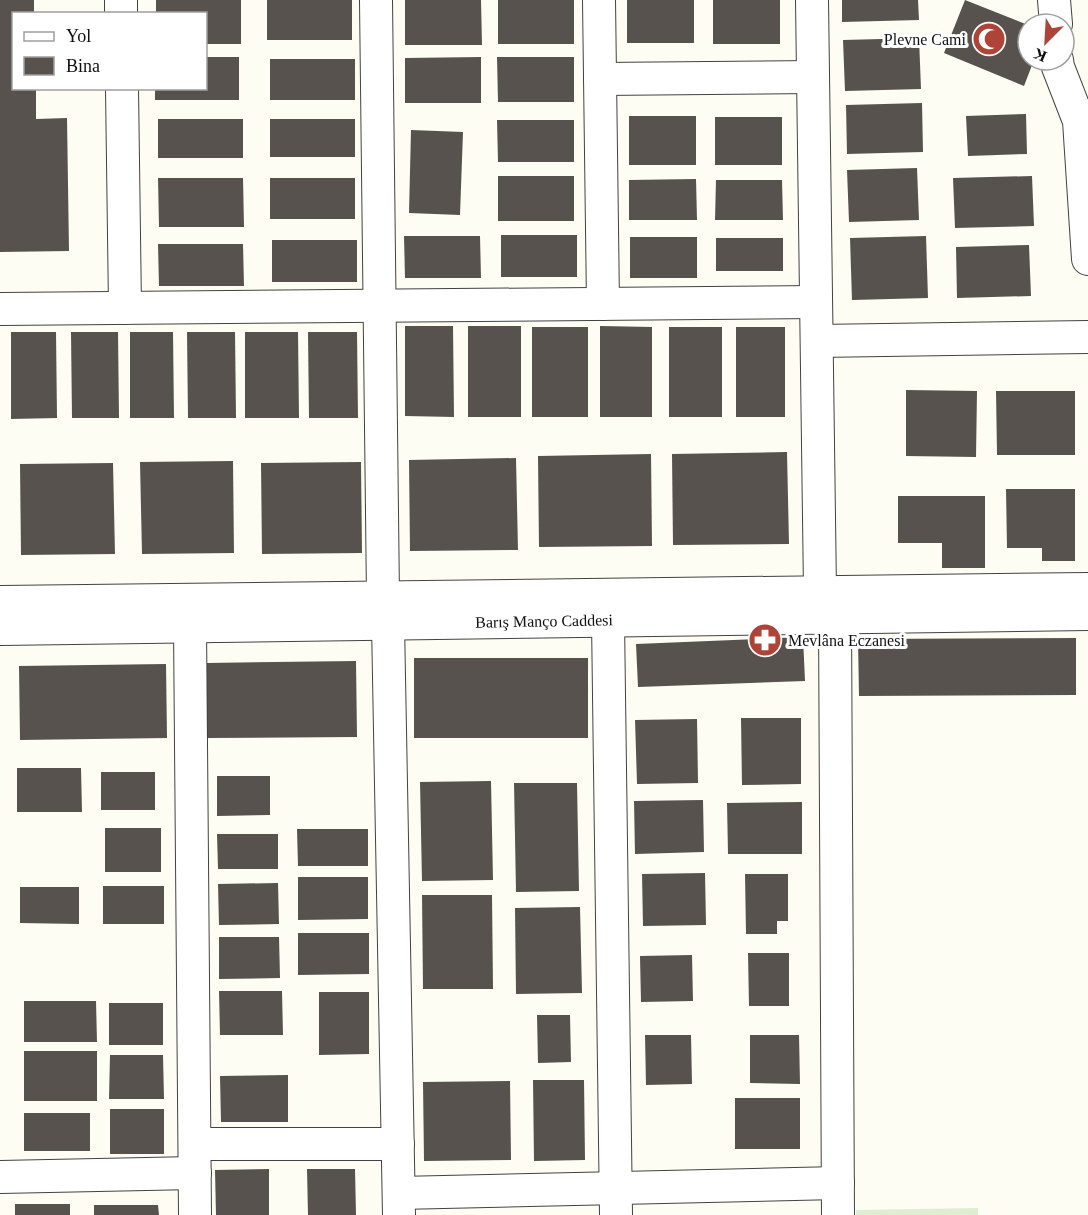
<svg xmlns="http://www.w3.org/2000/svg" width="1088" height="1215" font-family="Georgia,serif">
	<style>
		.pitch { fill: #dfedd1 }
		.building { fill: #57524d }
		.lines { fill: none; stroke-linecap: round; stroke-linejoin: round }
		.minor-casing { stroke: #424242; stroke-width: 34 }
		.minor { stroke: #fff; stroke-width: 32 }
		.labels { text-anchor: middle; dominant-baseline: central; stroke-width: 6; stroke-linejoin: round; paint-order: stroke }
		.poi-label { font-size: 16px; fill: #0f0f0f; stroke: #fff; text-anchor: end }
		.street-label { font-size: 16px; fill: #0f0f0f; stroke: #fff }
	</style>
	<rect width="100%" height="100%" fill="#fdfdf3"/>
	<path class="pitch" d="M978 1208V1215H856V1210Z"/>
	<g class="building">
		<path d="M0 0H34V14H14V88H36V119L67 118 69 251 0 252Z"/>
		<path d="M156 0H241V44H206V14H156Z"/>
		<rect x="267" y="0" width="85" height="40"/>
		<path d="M405 0H481L482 45H405Z"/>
		<rect x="498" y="0" width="76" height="44"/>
		<rect x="627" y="0" width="67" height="43"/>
		<rect x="713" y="0" width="67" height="44"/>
		<path d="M842 0H918L919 20 842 22Z"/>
		<path d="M965 0 1028 25V60H1034L1024 86 944 53Z"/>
		<path d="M919 38 921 89 845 91 843 40Z"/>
		<path d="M206 57H239V100H155V88H206Z"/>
		<path d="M481 57V103H405V58Z"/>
		<path d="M497 57H574V102H498Z"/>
		<rect x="270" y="59" width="85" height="41"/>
		<path d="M922 103 923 152 847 154 846 105Z"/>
		<path d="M1026 114 1027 154 968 156 966 116Z"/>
		<rect x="629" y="116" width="67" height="49"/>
		<rect x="715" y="117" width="67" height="48"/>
		<rect x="158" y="119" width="85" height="39"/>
		<rect x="270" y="119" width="85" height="38"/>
		<path d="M497 120H574V162H498Z"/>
		<path d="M411 130 463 132 460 215 409 213Z"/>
		<path d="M917 168 919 220 849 222 847 170Z"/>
		<rect x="498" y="176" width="76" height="45"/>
		<path d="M1032 176 1034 226 955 228 953 178Z"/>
		<path d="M158 178H243L244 227H159Z"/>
		<rect x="270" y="178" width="85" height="41"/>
		<path d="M696 179 697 220H629V180Z"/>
		<path d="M716 180H782L783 220H715Z"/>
		<rect x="501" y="235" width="76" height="42"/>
		<path d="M404 236H480L481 278H405Z"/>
		<path d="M926 236 928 298 852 300 850 238Z"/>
		<rect x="630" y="237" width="67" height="41"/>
		<rect x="716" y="238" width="67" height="33"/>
		<rect x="272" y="240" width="85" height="42"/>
		<path d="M158 244H243L244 286H159Z"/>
		<path d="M1029 245 1031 296 957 298 956 247Z"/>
		<path d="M405 326H453L454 417 405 416Z"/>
		<rect x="468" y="326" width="53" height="91"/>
		<path d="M600 326 652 327V417H600Z"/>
		<rect x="532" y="327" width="56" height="90"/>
		<rect x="669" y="327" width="53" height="90"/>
		<rect x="736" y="327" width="49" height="90"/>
		<path d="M11 332H56L57 418 11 419Z"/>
		<path d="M71 332H118L119 418H72Z"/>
		<path d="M130 332H173L174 418H130Z"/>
		<path d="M187 332H235L236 418H188Z"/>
		<path d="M245 332H298L299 418H245Z"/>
		<path d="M308 332H357L358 418H309Z"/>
		<path d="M906 390 977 391 976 457 906 456Z"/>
		<path d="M996 391H1075V455H997Z"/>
		<path d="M787 452 789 544 673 545 672 454Z"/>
		<path d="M651 454 652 546 539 547 538 456Z"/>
		<path d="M516 458 518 550 410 551 409 460Z"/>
		<path d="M233 461 234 553 142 554 140 462Z"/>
		<path d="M361 462 362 553 262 554 261 463Z"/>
		<path d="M113 463 115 554 21 555 20 464Z"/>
		<path d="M1006 489H1075V561H1042V548H1007Z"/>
		<path d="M898 496H985V568H942V543H898Z"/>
		<path d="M803 637 805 681 638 687 636 644Z"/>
		<path d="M1076 638V695L859 696 858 639Z"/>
		<rect x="414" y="658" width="174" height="80"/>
		<path d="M356 661 357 737 207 738 206 663Z"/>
		<path d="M166 664 167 738 20 740 19 666Z"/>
		<path d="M741 718H801V784L742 785Z"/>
		<path d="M697 719 698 783 637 784 635 720Z"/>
		<path d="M17 768H81L82 812H17Z"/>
		<rect x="101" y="772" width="54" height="38"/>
		<path d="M217 776H270V815L217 816Z"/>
		<path d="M491 781 493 880 422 881 420 782Z"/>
		<path d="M514 783H577L579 891 516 892Z"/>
		<path d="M703 800 704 852 635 854 634 801Z"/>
		<path d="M802 802V854H728L727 803Z"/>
		<rect x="105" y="828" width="56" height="44"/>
		<path d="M297 829H368V866H298Z"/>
		<path d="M217 834H278V869H218Z"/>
		<path d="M705 873 706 925 643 926 642 874Z"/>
		<path d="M745 874H788V921H777V934H746Z"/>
		<path d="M298 877H368V919L298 920Z"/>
		<path d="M278 883 279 924 219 925 218 884Z"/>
		<rect x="103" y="886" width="61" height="38"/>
		<path d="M20 887H79V924L20 923Z"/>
		<path d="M422 895H492L493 989H423Z"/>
		<path d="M580 907 582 993 516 994 515 908Z"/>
		<path d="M298 933H369V974L298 975Z"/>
		<path d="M219 937H279L280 978 219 979Z"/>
		<path d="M748 953H789V1006H749Z"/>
		<path d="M692 955 693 1001 641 1002 640 956Z"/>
		<path d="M219 991H282L283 1035H220Z"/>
		<path d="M319 992H369V1054L319 1055Z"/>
		<path d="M24 1001H96L97 1042H24Z"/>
		<rect x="109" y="1003" width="54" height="42"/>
		<path d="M537 1015H570L571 1062 538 1063Z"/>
		<path d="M645 1035H691L692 1084 646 1085Z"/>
		<path d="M750 1035H799L800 1084 750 1083Z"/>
		<rect x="24" y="1051" width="73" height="50"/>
		<path d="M110 1055H163L164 1099H109Z"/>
		<path d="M288 1075V1122H221L220 1076Z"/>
		<path d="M533 1080H584L585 1160 534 1161Z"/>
		<path d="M510 1081 511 1160 424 1161 423 1082Z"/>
		<rect x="735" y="1098" width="65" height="51"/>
		<rect x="110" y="1109" width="54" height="45"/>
		<rect x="24" y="1113" width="66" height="38"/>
		<path d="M269 1169V1215H216L215 1170Z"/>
		<path d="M307 1169H355L356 1215H308Z"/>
		<rect x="15" y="1204" width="55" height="11"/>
		<path d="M94 1205H158L159 1215H94Z"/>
	</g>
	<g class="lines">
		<g class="minor-casing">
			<g id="minor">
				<path d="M121 0V14"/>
				<path d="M376 0 383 598"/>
				<path d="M599 0 603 304"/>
				<path d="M812 0 820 591"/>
				<path d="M1054 0 1056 24"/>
				<path d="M1057 60 1058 67 1079 121 1088 259"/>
				<path d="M600 79 813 77"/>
				<path d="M122 88 125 308"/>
				<path d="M0 309 816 302"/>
				<path d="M817 341 1088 337"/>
				<path d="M0 602 1088 589"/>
				<path d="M835 617 838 1215"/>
				<path d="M608 620 616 1215"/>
				<path d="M388 623 399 1215"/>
				<path d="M190 626 195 1215"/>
				<path d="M0 629 1088 614"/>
				<path d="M195 1144H398"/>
				<path d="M0 1177 195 1173"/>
				<path d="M399 1193 838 1183"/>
			</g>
		</g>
		<use href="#minor" class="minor"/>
	</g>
	<defs>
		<g id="mosque-disc" transform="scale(1.725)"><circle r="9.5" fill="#ae4338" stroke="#fff"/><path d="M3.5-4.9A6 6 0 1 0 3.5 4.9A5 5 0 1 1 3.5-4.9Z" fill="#fff"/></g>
		<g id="pharmacy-disc" transform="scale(1.725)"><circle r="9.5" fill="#ae4338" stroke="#fff"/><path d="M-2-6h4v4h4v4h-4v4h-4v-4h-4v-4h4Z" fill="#fff"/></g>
	</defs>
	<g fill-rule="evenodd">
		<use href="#mosque-disc" x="989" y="39"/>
		<use href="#pharmacy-disc" x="765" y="640"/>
	</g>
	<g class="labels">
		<g class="poi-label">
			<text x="966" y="39">Plevne Cami</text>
			<text x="788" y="640" text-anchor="start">Mevlâna Eczanesi</text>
		</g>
		<g class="street-label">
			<text transform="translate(544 621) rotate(-1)">Barış Manço Caddesi</text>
		</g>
	</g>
	<rect x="12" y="12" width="195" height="78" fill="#ffffff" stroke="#9f9f9f" stroke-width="1.5"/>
	<rect x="24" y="32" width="30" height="9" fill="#ffffff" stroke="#9f9f9f" stroke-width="1.5"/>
	<text x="66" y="42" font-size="18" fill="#0f0f0f">Yol</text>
	<rect x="24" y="57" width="30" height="18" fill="#57524d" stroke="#9f9f9f" stroke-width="1.5"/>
	<text x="66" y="72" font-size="18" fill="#0f0f0f">Bina</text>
	<g transform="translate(1046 42) rotate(204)"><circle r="28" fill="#ffffff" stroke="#9f9f9f" stroke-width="1.5"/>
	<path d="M0-4.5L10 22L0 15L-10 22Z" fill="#ae4338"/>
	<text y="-9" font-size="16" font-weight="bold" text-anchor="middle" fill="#0f0f0f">K</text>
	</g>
</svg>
